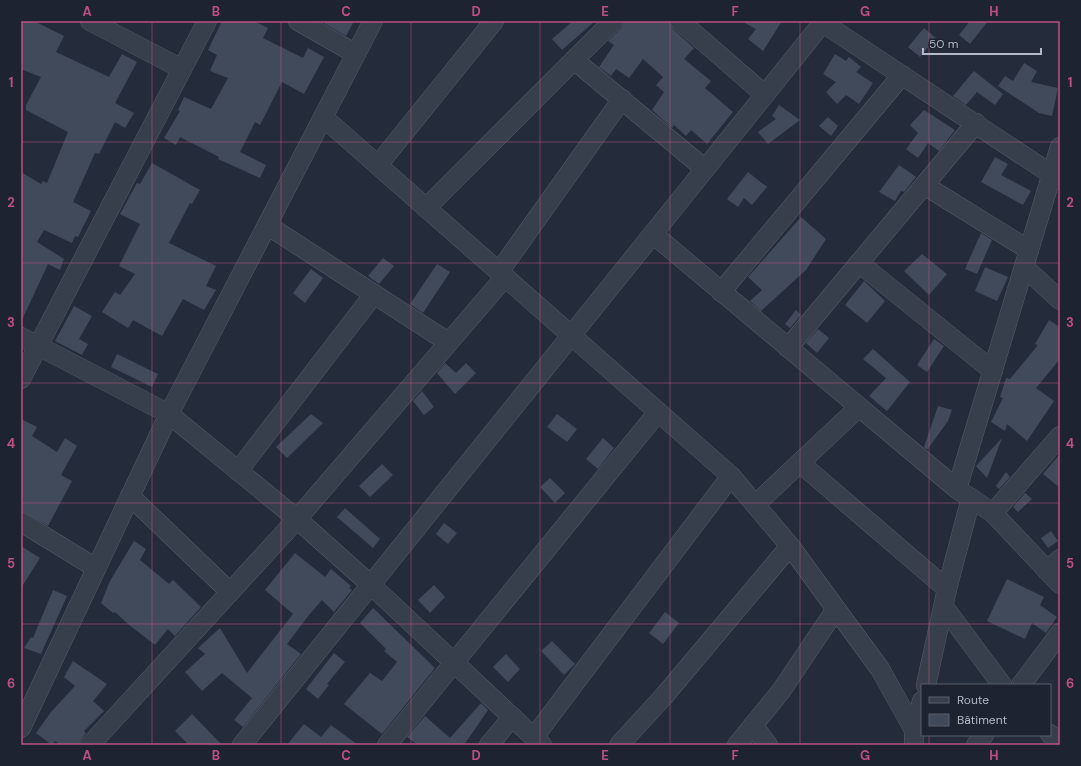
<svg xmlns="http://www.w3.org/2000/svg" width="1081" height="766" font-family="'DM Sans',sans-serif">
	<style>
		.building { fill: #404a5b }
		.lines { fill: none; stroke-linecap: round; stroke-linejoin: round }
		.minor-casing { stroke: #565c6a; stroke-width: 20 }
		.minor { stroke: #373e4c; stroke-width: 19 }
		.grid { fill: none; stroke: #bd5081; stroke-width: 1; stroke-opacity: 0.55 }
		.neatline { fill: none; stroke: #bd5081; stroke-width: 1.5 }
		.grid-label { font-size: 13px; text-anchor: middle; font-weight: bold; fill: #bd5081 }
	</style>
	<rect width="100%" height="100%" fill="#242c3c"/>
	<g class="building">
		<path d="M21 21H34L64 36 56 52 109 77 122 54 137 62 115 103 134 113 125 128 115 122 99 154 95 153 73 202 91 211 78 237 75 236 72 243 44 230 37 242 64 259 60 270 48 264 21 322V172L41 184 43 181 47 183 68 132 26 110V105L41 77 21 69Z"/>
		<path d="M222 21H254L268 28 263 38 303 58 308 48 324 57 304 94 282 82 260 125 255 122 240 152 266 165 260 178 218 159 219 157 180 137 176 145 164 138 180 111 178 110 184 97 211 109 228 78 210 71 217 55 208 50Z"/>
		<path d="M320 21H354L346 36Z"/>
		<path d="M573 21H595L562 50 552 39Z"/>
		<path d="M624 21H669L673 29 694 48 684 59 711 81 705 88 733 112 707 144 691 130 686 136 674 125 672 128 652 110 664 92 656 85 663 77 643 59 629 78 616 69 611 76 599 67 614 45 608 41 621 28Z"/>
		<path d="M741 21H782L763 51 748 39 756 29Z"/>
		<path d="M970 21H988L970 44 959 35Z"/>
		<path d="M924 28 936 38 920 57 908 47Z"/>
		<path d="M835 54 846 61 849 57 861 67 856 72 873 83 859 104 846 95 837 104 826 92 836 82 823 74Z"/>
		<path d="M1024 63 1037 71 1031 82 1058 88 1052 116 1039 113 998 86 1005 76 1013 81Z"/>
		<path d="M974 71 1003 94 995 105 977 92 966 105 953 96Z"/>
		<path d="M779 105 800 120 768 144 758 132 776 119 772 116Z"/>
		<path d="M924 110 955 130 939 151 928 143 918 158 906 149 918 133 910 125Z"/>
		<path d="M828 117 838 126 831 136 819 126Z"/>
		<path d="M995 157 1008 164 1001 175 1031 191 1023 205 981 182Z"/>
		<path d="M152 163 200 190 192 204 190 203 169 243 216 266 206 286 216 290 204 310 183 299 162 336 133 320 128 328 102 312 115 292 120 295 135 274 119 266 140 224 120 214 137 183 140 184Z"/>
		<path d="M899 165 916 177 904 192 901 191 895 201 879 192Z"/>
		<path d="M748 172 767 187 752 205 744 198 738 207 727 199Z"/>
		<path d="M801 217 826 239 806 270 761 311 750 301 762 290 748 277Z"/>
		<path d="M981 233 992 240 977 274 965 269Z"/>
		<path d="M922 254 947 274 929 295 904 271Z"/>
		<path d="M383 258 394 266 379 284 368 276Z"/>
		<path d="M437 264 450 272 423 313 410 304Z"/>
		<path d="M985 267 1008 277 997 301 975 291Z"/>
		<path d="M311 269 323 278 305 303 293 293Z"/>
		<path d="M864 281 885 301 867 323 845 305Z"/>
		<path d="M74 306 92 316 79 339 88 344 82 355 55 341Z"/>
		<path d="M796 310 801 315 790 328 785 324Z"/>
		<path d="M1049 320 1060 327V359L1036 388 1054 401 1027 441 1007 424 1005 431 991 422 1003 398 1000 397 1006 378 1010 379 1038 345 1035 344Z"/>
		<path d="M818 329 829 338 817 353 806 343Z"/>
		<path d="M934 339 944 346 927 372 917 365Z"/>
		<path d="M873 349 910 382 887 411 869 396 886 378 863 359Z"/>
		<path d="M117 354 158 374 152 387 111 367Z"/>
		<path d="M445 363 456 373 466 363 476 373 455 394 437 373Z"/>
		<path d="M422 391 434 407 424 415 413 401Z"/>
		<path d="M938 406 952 410 948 421 927 450 924 447Z"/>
		<path d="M311 414 323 423 287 458 276 447Z"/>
		<path d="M557 414 577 429 567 442 547 427Z"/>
		<path d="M21 419 37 427 32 436 57 452 65 438 77 446 61 475 72 481 48 526 21 511Z"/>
		<path d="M603 438 614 448 598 469 586 459Z"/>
		<path d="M1002 438 987 478 976 466Z"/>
		<path d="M1060 454V488L1043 474Z"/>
		<path d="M382 464 393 475 370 497 359 486Z"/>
		<path d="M1006 472 1010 477 999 489 996 486Z"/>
		<path d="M550 478 565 493 555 503 540 487Z"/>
		<path d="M1025 493 1032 499 1018 512 1013 507Z"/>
		<path d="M345 508 380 539 373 548 337 517Z"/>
		<path d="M444 523 457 533 448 544 436 534Z"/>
		<path d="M1051 531 1058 541 1048 548 1041 538Z"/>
		<path d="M134 541 146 549 140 560 169 584 173 580 201 607 175 636 168 629 155 645 128 624 115 612 113 613 101 603 110 581Z"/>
		<path d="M21 546 40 558 21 588Z"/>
		<path d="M295 553 325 577 331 569 351 586 349 588 352 590 334 612 322 600 309 615 287 644 301 654 243 727 234 720 252 698 222 673 202 691 185 672 205 654 198 648 220 628 247 673 293 614 265 590Z"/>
		<path d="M1007 579 1044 597 1040 605 1057 617 1046 633 1032 623 1025 639 987 621Z"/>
		<path d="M434 585 445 597 430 613 418 600Z"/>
		<path d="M53 590 67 596 41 654 24 648 31 637 33 638Z"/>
		<path d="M373 608 435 668 382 734 344 704 370 673 382 681 397 662 384 651 386 649 360 623Z"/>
		<path d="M665 612 679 623 663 644 649 633Z"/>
		<path d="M552 641 575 664 564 675 541 651Z"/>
		<path d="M334 653 345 662 327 684 329 685 318 699 306 689Z"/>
		<path d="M506 654 520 669 508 682 493 667Z"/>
		<path d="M73 661 107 684 93 701 104 711 84 731 86 733 82 738 79 745H61L55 741 52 745 36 733 51 712 75 686 64 677Z"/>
		<path d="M481 703 488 710 464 745H418L407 737 425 716 450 738Z"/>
		<path d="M192 714 222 745H189L175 731Z"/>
		<path d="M304 724 321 737 331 725 358 745H287Z"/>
	</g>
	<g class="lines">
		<g class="minor-casing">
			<g id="minor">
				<path d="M90 21 182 69"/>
				<path d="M298 21 356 54"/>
				<path d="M680 21 765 95"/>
				<path d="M820 21 1060 180"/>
				<path d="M574 60 705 169"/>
				<path d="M323 117 731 476 790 546 880 669 914 730"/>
				<path d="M378 165 494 21"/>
				<path d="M924 185 1029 250"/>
				<path d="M426 208 613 21"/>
				<path d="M267 225 448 342"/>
				<path d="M653 234 957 489 993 513 1060 584"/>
				<path d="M859 263 993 371"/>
				<path d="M1024 267 1060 300"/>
				<path d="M499 272 622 99"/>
				<path d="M721 292 902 75"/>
				<path d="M21 337 169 414 297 519 371 585 542 745"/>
				<path d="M788 348 976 123"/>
				<path d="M21 379 207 21"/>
				<path d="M800 463 947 589"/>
				<path d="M238 471 374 294"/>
				<path d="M957 489 1060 147"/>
				<path d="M130 496 230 592"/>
				<path d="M756 504 859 407"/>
				<path d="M993 513 1060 436"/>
				<path d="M21 522 96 568"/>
				<path d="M1047 571 1060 559"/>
				<path d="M944 607 1002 685"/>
				<path d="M926 685 947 589 971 498"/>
				<path d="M1021 685 1060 633"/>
				<path d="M753 725 768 745"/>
				<path d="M21 728 169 414 373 21"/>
				<path d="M1050 734 1060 744"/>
				<path d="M534 737 731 476"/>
				<path d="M90 745 297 519 505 277"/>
				<path d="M242 745 824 21"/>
				<path d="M387 745 658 412"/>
				<path d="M489 745 512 717"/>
				<path d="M619 745 664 696 790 546"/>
				<path d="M737 745 781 691 836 609"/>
				<path d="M914 745V730L922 701"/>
				<path d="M976 745 984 735"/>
			</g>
		</g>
		<use href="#minor" class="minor"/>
	</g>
	<path class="grid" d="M152 21V745M281 21V745M411 21V745M540 21V745M670 21V745M800 21V745M929 21V685M21 142H1060M21 263H1060M21 383H1060M21 503H1060M21 624H1060M929 735V745"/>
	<rect width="1081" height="766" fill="none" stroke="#1d2331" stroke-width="44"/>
	<rect x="921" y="684" width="130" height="52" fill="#1d2331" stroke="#595f6d"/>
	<rect x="929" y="697" width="20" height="6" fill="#373e4c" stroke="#595f6d"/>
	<text x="957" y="704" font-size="12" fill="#b3b9c7">Route</text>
	<rect x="929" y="714" width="20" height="12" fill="#404a5b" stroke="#595f6d"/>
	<text x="957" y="724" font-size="12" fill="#b3b9c7">Bâtiment</text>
	<path d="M923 48v6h118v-6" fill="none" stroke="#b3b9c7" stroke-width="2"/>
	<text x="929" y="48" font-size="12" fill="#b3b9c7" stroke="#1d2331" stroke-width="3" paint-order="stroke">50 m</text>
	<rect x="22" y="22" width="1037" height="722" class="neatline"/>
	<g class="grid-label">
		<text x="87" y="16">A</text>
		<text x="216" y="16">B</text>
		<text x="346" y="16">C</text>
		<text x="476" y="16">D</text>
		<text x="605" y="16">E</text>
		<text x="735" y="16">F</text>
		<text x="865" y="16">G</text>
		<text x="994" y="16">H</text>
		<text x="11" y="87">1</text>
		<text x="1070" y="87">1</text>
		<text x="11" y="207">2</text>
		<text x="1070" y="207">2</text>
		<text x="11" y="327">3</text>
		<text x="1070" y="327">3</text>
		<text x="11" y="448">4</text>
		<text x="1070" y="448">4</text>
		<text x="11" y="568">5</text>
		<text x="1070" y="568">5</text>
		<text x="11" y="688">6</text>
		<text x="1070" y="688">6</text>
		<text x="87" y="760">A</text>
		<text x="216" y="760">B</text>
		<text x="346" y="760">C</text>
		<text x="476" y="760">D</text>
		<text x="605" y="760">E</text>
		<text x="735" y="760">F</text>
		<text x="865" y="760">G</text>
		<text x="994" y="760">H</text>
	</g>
</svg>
